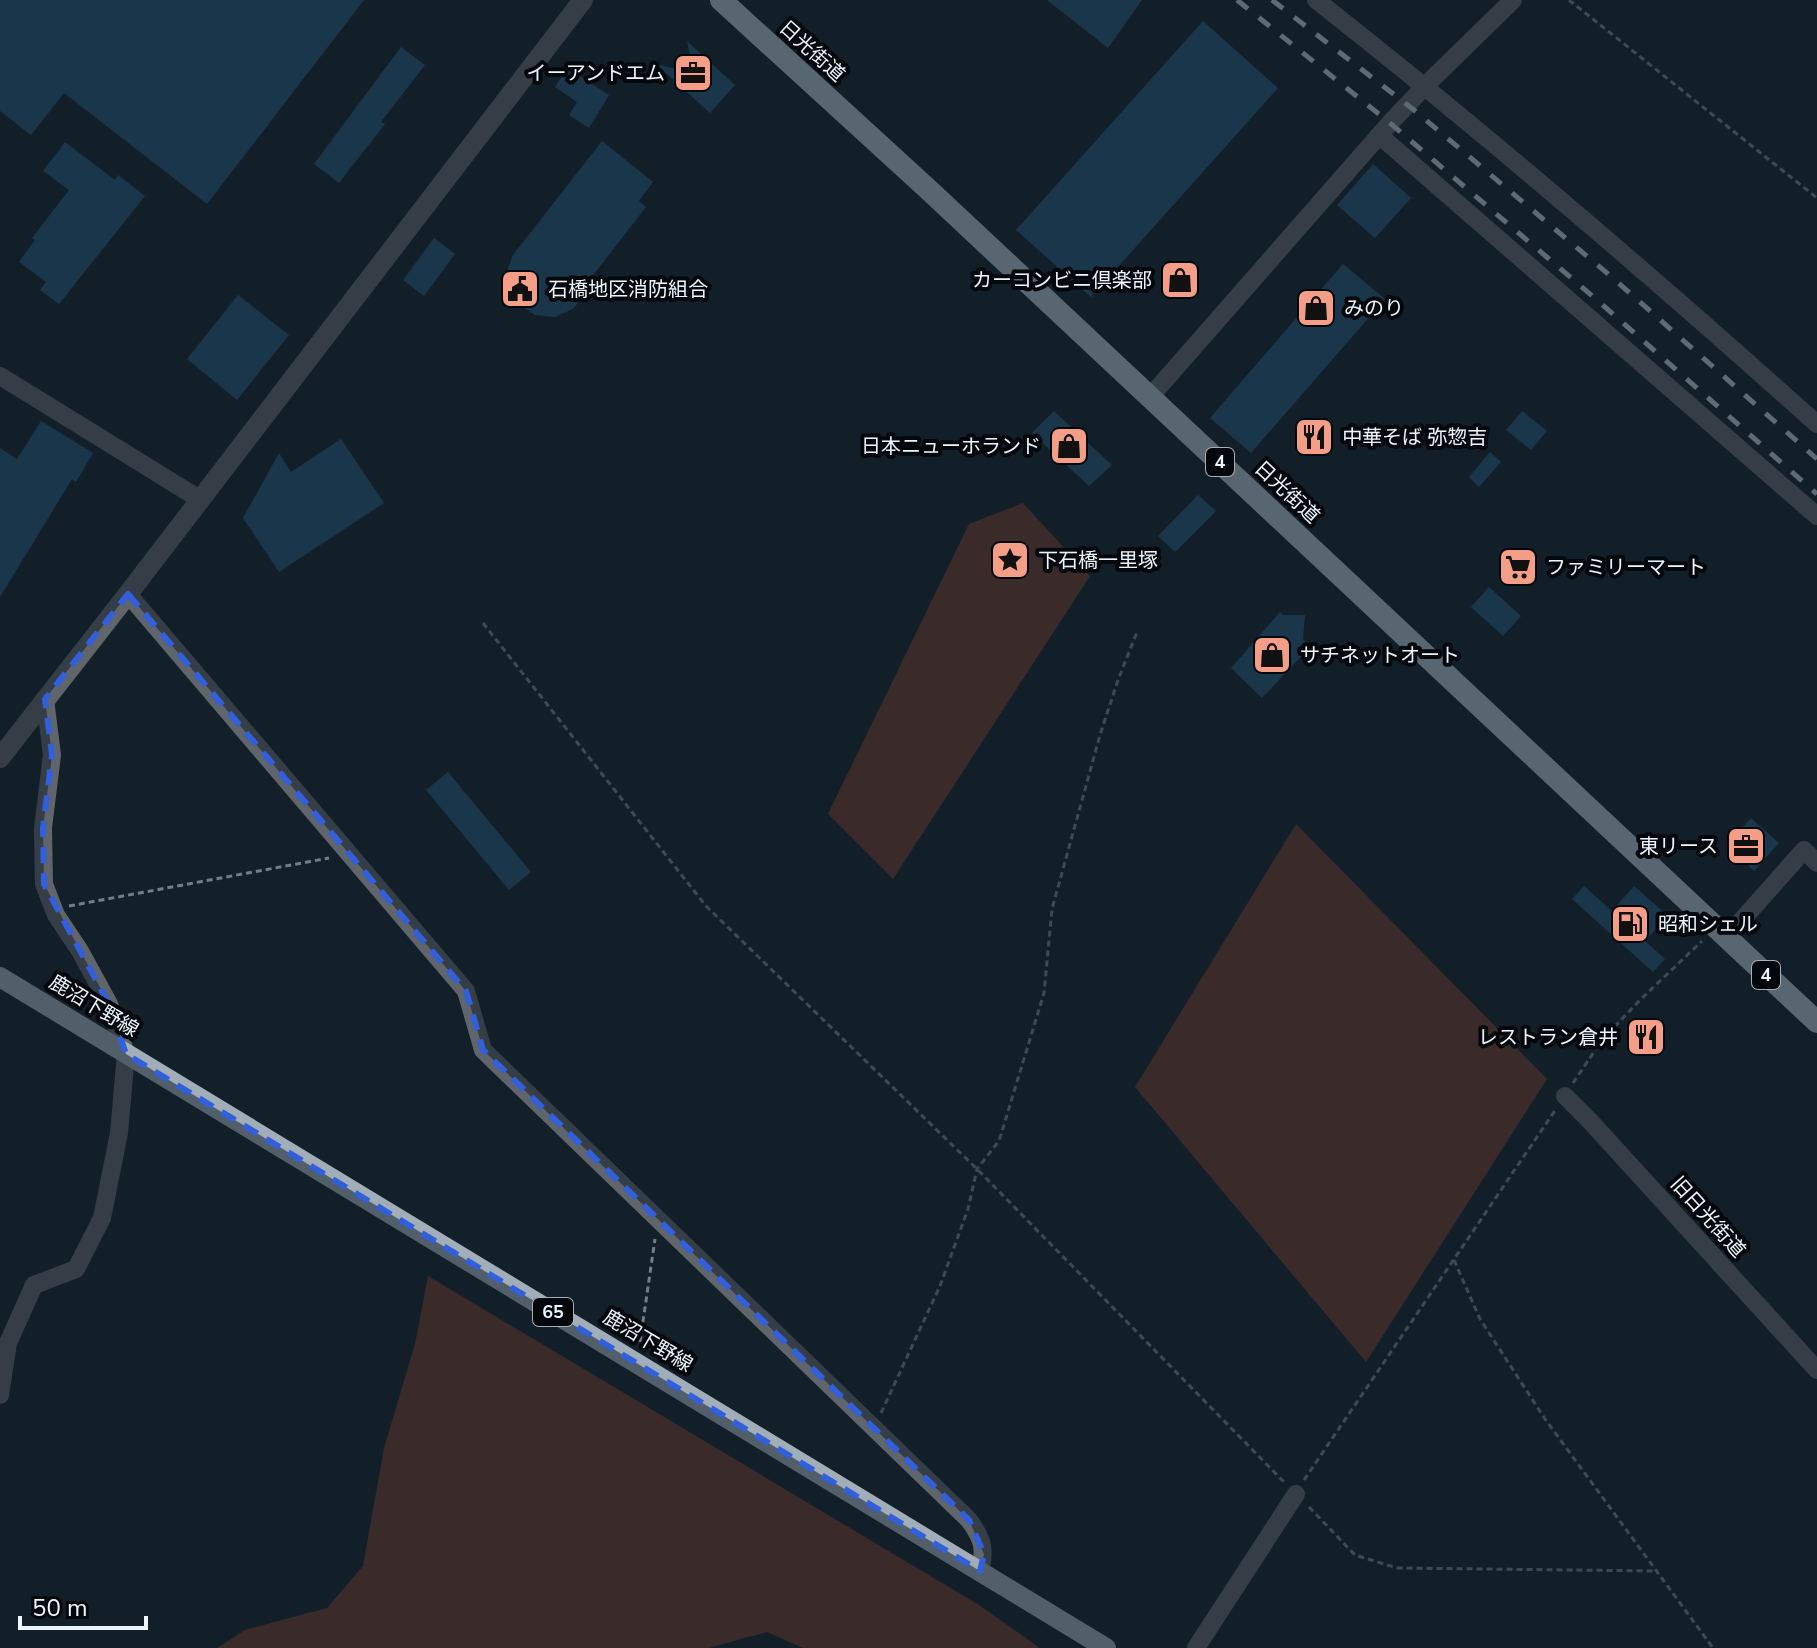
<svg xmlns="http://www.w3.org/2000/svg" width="1817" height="1648" font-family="'Nunito Sans','Noto Sans JP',sans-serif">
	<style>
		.forest { fill: #6a382a }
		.building { fill: #255274 }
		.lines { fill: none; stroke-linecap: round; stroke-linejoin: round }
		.path { stroke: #737e86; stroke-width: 3; stroke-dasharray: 6 4; stroke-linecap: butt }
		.minor { stroke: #5f656b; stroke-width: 18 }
		.tertiary { stroke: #5f656b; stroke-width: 20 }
		.primary { stroke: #a1aeb9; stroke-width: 20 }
		.trunk { stroke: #aebcc9; stroke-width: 22 }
		.rail { stroke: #bdc5cd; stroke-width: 5; stroke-dasharray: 14 14; stroke-linecap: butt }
		.marked { fill: none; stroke: #325fdc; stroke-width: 6; stroke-dasharray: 16 10; stroke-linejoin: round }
		.labels { text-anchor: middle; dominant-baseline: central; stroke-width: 8; stroke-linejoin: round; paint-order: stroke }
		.shield { fill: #04080c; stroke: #a7aeb4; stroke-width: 2 }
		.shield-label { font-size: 18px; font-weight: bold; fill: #edf5fc }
		.street-label { font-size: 20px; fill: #edf5fc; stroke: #04080c }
		.poi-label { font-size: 20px; fill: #edf5fc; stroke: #04080c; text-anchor: start }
	</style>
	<rect width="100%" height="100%" fill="#131f29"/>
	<g class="forest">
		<path d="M1023 503 1090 576 893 879 828 814 969 524Z"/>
		<path d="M1296 824 1547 1079 1366 1362 1135 1087Z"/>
		<path d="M428 1276 979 1605 1040 1648H803L767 1632 709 1648H217L245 1630 327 1608 363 1566 384 1448 415 1344Z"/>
	</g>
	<g class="building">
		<path d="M0 0H364L207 204 64 93 31 135 0 111Z"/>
		<path d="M1047 0H1142L1108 48Z"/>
		<path d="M1203 21 1278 88 1091 297 1016 230Z"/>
		<path d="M687 41 735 85 710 113 656 64 693 73Z"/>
		<path d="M401 47 425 65 381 122 385 124 339 183 314 164Z"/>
		<path d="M567 68 609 95 589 128 569 115 577 102 555 87Z"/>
		<path d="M602 141 653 182 639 201 646 207 583 288 585 294 573 309 555 317 535 315 519 304 509 288 508 268 513 255Z"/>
		<path d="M65 142 115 180 118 175 145 196 59 304 40 290 46 282 19 262 35 240 32 238 69 190 43 171Z"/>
		<path d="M1373 164 1411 198 1375 238 1337 205Z"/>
		<path d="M434 238 455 254 424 296 403 280Z"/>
		<path d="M1343 264 1385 299 1251 453 1210 418Z"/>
		<path d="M238 295 289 335 237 400 187 359Z"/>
		<path d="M1054 411 1112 465 1089 486 1032 433Z"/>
		<path d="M1522 411 1547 431 1531 450 1506 430Z"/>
		<path d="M41 421 93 453 76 482 72 479 0 597V448L17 459Z"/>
		<path d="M341 439 384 503 279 572 243 518 279 453 291 472Z"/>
		<path d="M1490 452 1501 462 1479 487 1469 477Z"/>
		<path d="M1198 495 1216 511 1175 552 1158 536Z"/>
		<path d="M1489 587 1521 616 1503 636 1471 607Z"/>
		<path d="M1280 612 1283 615H1305L1303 639 1311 646 1262 698 1231 668Z"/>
		<path d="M448 772 531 872 509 890 426 790Z"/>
		<path d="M1751 818 1779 843 1754 871 1726 845Z"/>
		<path d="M1584 886 1612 911 1634 886 1668 916 1645 941 1665 959 1653 972 1572 899Z"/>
	</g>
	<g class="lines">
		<g class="path">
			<path d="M1569 0 1817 198"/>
			<path d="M483 623 706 906 977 1169 1284 1482"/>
			<path d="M69 906 329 858"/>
			<path d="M1573 1083 1602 1040 1640 1000 1702 941"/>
			<path d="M1454 1260 1480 1319 1545 1419 1713 1648"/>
			<path d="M640 1342 655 1239"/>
			<path d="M881 1413 940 1286 968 1209 977 1169 999 1141 1044 993 1052 909 1100 735 1118 680 1137 632"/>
			<path d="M1304 1480 1556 1109"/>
			<path d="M1309 1507 1355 1555 1397 1568 1657 1571"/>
		</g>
		<g class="minor">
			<path d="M1316 0C1488 135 1654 278 1817 424"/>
			<path d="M1379 135 1817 516"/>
			<path d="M0 376 201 500"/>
			<path d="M1150 397 1390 123 1425 86 1513 0"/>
			<path d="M128 594 466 991 483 1050 969 1520C982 1538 986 1548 980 1571"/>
			<path d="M1726 938 1804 850 1817 863"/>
			<path d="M1565 1096 1590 1121 1817 1370"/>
			<path d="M0 1395 8 1343 34 1285 76 1269 102 1218 119 1133 126 1054 109 1004 80 951 56 915 44 884 43 828 52 755 45 699"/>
			<path d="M1196 1648 1296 1494"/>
		</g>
		<path class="tertiary" d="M0 758 128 594 583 0"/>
		<path class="primary" d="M0 977 1106 1648"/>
		<path class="trunk" d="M721 0 930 191 1817 1022"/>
		<g class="rail">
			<path d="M1237 0 1390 123 1597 300 1817 494"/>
			<path d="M1272 0 1414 110 1614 279 1817 459"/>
		</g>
	</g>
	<path d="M0 0H1817V1648H0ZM128 594 466 991 483 1050 969 1520 984 1554 980 1571 126 1054 109 1004 44 884 43 828 52 755 45 699Z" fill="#131f29" fill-opacity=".55" fill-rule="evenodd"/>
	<path class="marked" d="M128 594 466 991 483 1050 969 1520 984 1554 980 1571 126 1054 109 1004 44 884 43 828 52 755 45 699Z"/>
	<defs>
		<g id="office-square" transform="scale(2)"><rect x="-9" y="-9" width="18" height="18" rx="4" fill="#f49e87" stroke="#04080c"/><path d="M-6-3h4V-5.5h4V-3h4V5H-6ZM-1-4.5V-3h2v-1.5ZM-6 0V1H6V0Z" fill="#111"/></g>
		<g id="shop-square" transform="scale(2)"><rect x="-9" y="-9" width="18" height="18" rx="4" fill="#f49e87" stroke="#04080c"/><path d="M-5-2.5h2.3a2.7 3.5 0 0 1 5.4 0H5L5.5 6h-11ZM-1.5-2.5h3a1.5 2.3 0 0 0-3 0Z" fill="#111"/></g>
		<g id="civic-square" transform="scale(2)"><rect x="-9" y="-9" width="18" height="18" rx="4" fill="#f49e87" stroke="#04080c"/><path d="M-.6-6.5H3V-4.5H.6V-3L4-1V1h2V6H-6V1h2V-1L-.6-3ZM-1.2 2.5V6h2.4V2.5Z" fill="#111"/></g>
		<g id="restaurant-square" transform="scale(2)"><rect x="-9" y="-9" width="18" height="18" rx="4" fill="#f49e87" stroke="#04080c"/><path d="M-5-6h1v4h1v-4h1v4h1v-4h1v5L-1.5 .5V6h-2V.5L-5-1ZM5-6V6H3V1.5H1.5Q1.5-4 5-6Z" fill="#111"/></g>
		<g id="sight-square" transform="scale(2)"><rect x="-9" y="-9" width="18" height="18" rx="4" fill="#f49e87" stroke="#04080c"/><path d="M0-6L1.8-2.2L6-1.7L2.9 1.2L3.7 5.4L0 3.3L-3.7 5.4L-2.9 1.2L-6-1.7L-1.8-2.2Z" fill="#111"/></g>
		<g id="supermarket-square" transform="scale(2)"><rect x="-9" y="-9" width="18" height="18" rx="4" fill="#f49e87" stroke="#04080c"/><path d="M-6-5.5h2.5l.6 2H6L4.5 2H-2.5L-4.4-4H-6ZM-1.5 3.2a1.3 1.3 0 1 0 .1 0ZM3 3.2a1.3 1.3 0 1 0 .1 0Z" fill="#111"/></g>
		<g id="fuel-square" transform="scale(2)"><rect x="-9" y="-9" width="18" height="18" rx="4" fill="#f49e87" stroke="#04080c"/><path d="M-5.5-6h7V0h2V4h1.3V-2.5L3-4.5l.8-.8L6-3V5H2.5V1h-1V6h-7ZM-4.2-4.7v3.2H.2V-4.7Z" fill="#111"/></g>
	</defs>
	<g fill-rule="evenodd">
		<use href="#office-square" x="693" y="73"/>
		<use href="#shop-square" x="1180" y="280"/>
		<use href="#civic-square" x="520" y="289"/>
		<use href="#shop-square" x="1316" y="308"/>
		<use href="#restaurant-square" x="1314" y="437"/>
		<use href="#shop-square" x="1069" y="446"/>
		<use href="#sight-square" x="1010" y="560"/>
		<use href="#supermarket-square" x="1518" y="567"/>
		<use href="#shop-square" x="1272" y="655"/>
		<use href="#office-square" x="1746" y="846"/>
		<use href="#fuel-square" x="1630" y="924"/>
		<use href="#restaurant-square" x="1646" y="1037"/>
	</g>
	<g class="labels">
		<g class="shield">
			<rect x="1206" y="448" width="28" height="28" rx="6"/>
			<rect x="1752" y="961" width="28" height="28" rx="6"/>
			<rect x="533" y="1298" width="40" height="28" rx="6"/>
		</g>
		<g class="shield-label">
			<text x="1220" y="462">4</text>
			<text x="1766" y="975">4</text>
			<text x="553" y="1312">65</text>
		</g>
		<g class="street-label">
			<text transform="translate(812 51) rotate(42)">日光街道</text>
			<text transform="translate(1287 492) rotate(43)">日光街道</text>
			<text transform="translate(94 1006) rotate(31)">鹿沼下野線</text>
			<text transform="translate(1708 1217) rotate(48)">旧日光街道</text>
			<text transform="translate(648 1341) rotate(31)">鹿沼下野線</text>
		</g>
		<g class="poi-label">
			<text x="665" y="73" text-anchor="end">イーアンドエム</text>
			<text x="1152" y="280" text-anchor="end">カーコンビニ倶楽部</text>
			<text x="548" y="289">石橋地区消防組合</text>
			<text x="1344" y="308">みのり</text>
			<text x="1342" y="437">中華そば 弥惣吉</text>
			<text x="1041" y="446" text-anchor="end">日本ニューホランド</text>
			<text x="1038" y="560">下石橋一里塚</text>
			<text x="1546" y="567">ファミリーマート</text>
			<text x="1300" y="655">サチネットオート</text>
			<text x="1718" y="846" text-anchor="end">東リース</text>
			<text x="1658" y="924">昭和シェル</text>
			<text x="1618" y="1037" text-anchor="end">レストラン倉井</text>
		</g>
	</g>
	<path d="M20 1616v12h126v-12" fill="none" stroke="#edf5fc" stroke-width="4"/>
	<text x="32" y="1616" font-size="24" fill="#edf5fc" stroke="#04080c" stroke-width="6" paint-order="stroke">50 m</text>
</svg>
